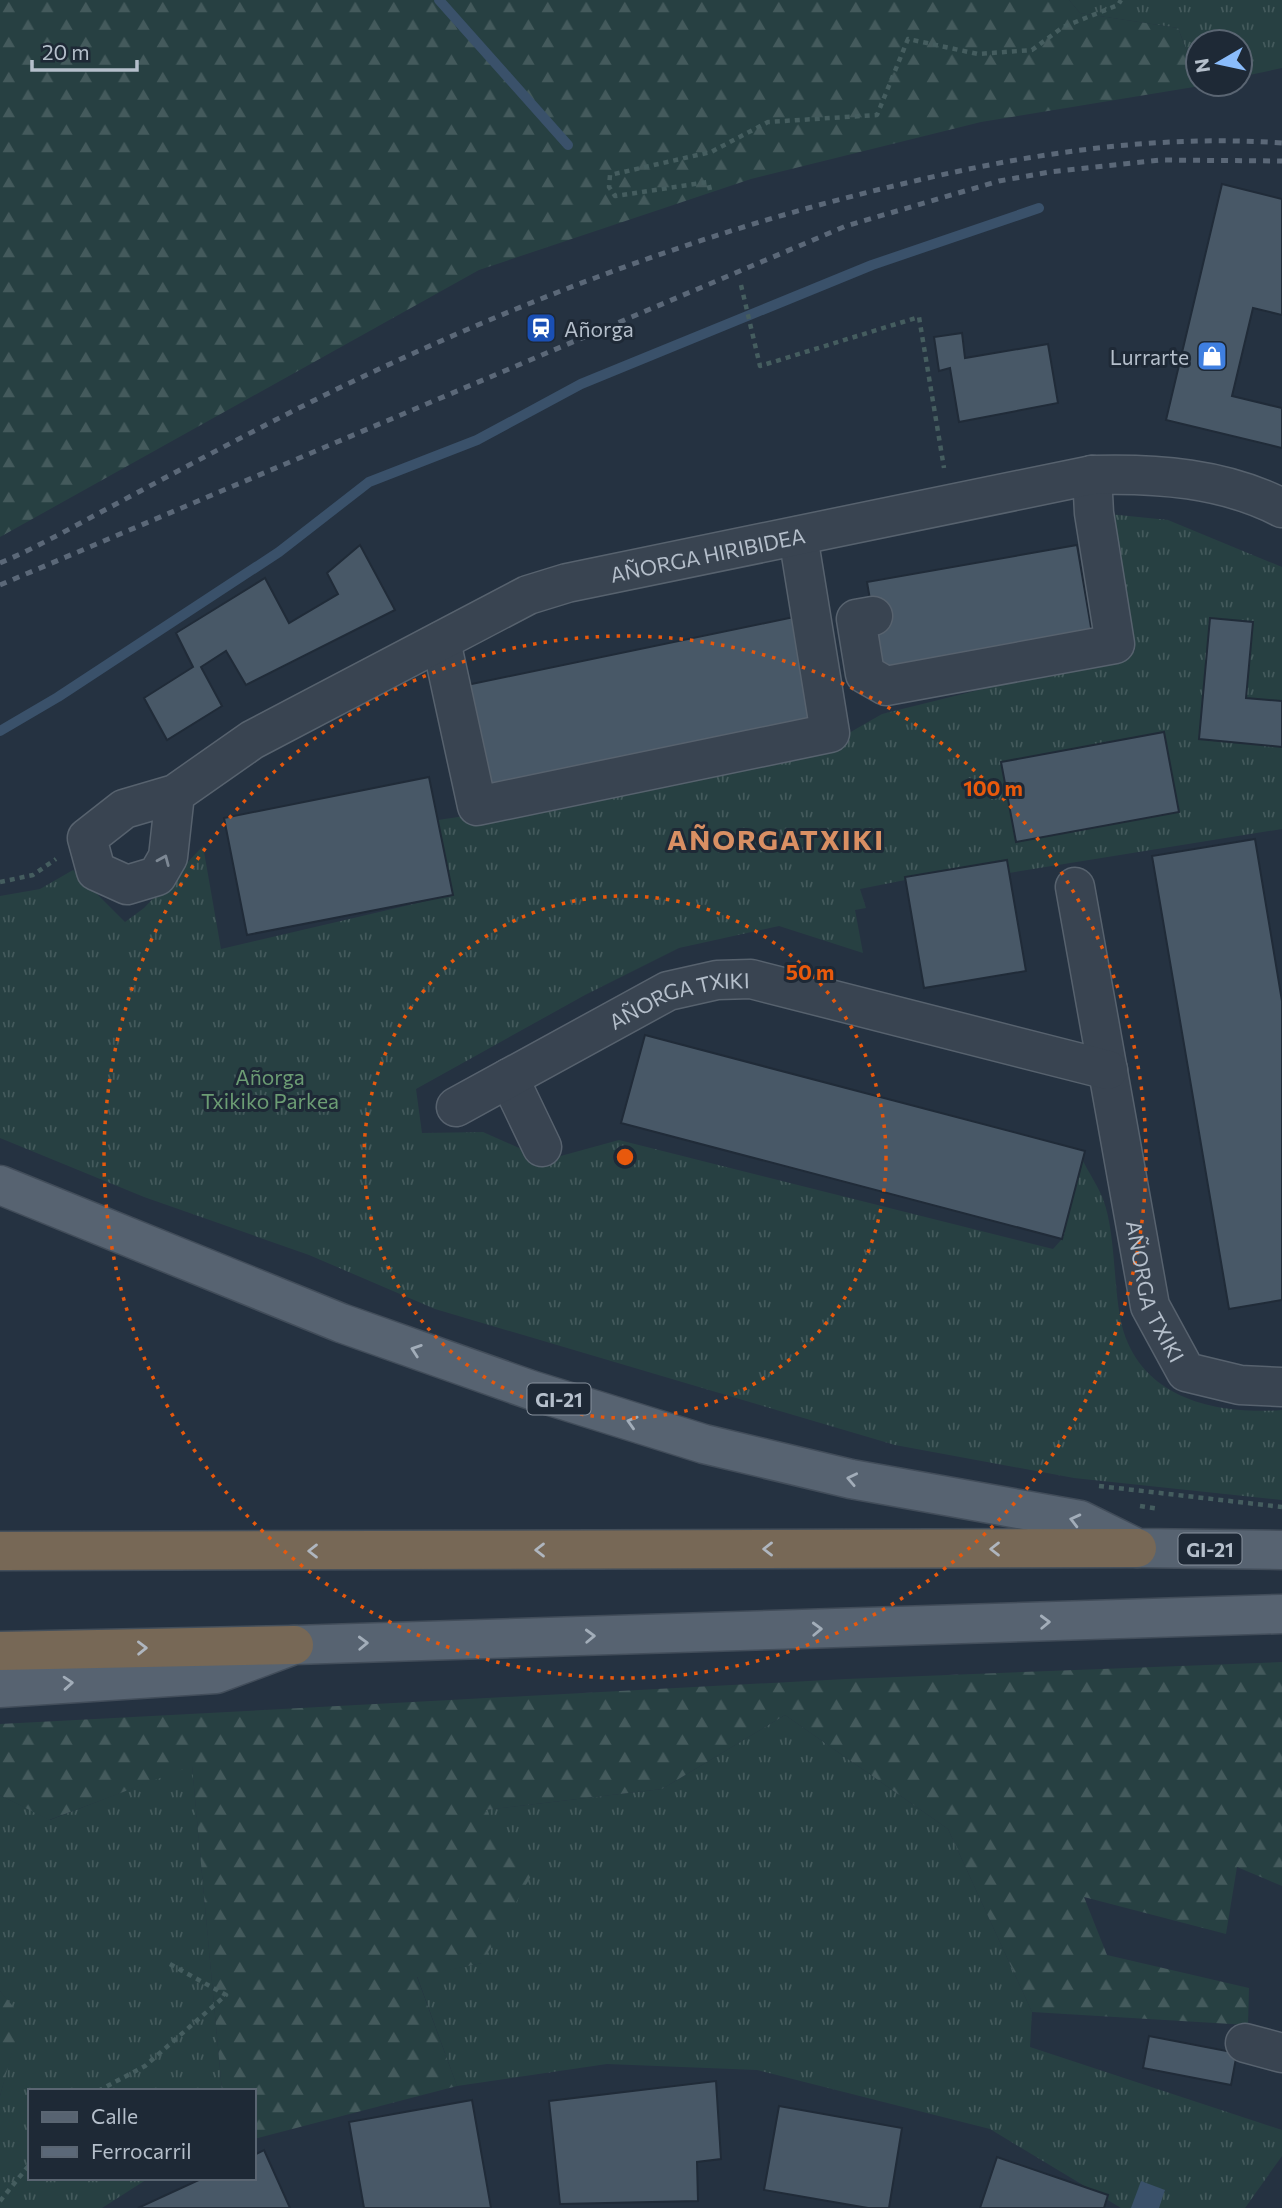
<svg xmlns="http://www.w3.org/2000/svg" width="1282" height="2208" font-family="Commissioner,sans-serif">
	<style>
		.grass { fill: url(#grass-tufts) }
		.forest { fill: url(#forest-firs) }
		.water { fill: #3a516a }
		.lines { fill: none; stroke-linecap: round; stroke-linejoin: round }
		.stream { stroke: #3a516a; stroke-width: 10 }
		.building { fill: #485867; stroke: #202b38; stroke-width: 2 }
		.minor-casing { stroke: #57626e; stroke-width: 41 }
		.major-casing { stroke: #424d5a; stroke-width: 41 }
		.highway-casing { stroke: #444f5b; stroke-width: 41 }
		.path { stroke: #455d5f; stroke-width: 4.5; stroke-dasharray: 5 5; stroke-linecap: butt }
		.minor { stroke: #394451; stroke-width: 38 }
		.major { stroke: #576371; stroke-width: 38 }
		.highway { stroke: #776856; stroke-width: 38 }
		.rail { stroke: #5b6878; stroke-width: 5; stroke-dasharray: 7 7; stroke-linecap: butt }
		.oneway { stroke: #7d8894 }
		.oneway2 { stroke: #a2adb9 }
		.oneway3 { stroke: #afb6bf }
		.ring { fill: none; stroke: #e8590c; stroke-width: 3.5; stroke-dasharray: 3.5 7 }
		.labels { text-anchor: middle; dominant-baseline: central; stroke-width: 6; stroke-linejoin: round; paint-order: stroke }
		.shield { fill: #1e2936; stroke: #88929e; stroke-width: 2 }
		.shield-label { font-size: 19px; font-weight: bold; fill: #b5bfcb }
		.poi-label { font-size: 21px; fill: #b5bfcb; stroke: #1e2936; text-anchor: start }
		.street-label { font-size: 21px; fill: #b5bfcb; stroke: #1e2936 }
		.park-label { font-size: 21px; fill: #6c9d74; stroke: #1e2936 }
		.district-label { font-size: 28px; font-weight: bold; letter-spacing: 2px; fill: #d98f63; stroke: #1e2936 }
		.centre { fill: #e8590c; stroke: #1e2936; stroke-width: 3.5 }
		.ring-label { font-size: 21px; text-anchor: middle; font-weight: bold; fill: #e8590c; stroke: #1e2936; stroke-width: 6; stroke-linejoin: round; paint-order: stroke }
	</style>
	<defs>
		<pattern id="grass-tufts" width="24" height="20" patternUnits="userSpaceOnUse" patternTransform="scale(1.75)"><rect width="24" height="20" fill="#274042"/><path d="M3 7l-1-3M5 7V3M7 7l1-3M15 17l-1-3M17 17v-4M19 17l1-3" fill="none" stroke="#445a5c"/></pattern>
		<pattern id="forest-firs" width="22" height="20" patternUnits="userSpaceOnUse" patternTransform="scale(1.75)"><rect width="22" height="20" fill="#274042"/><path d="M5 1l3.5 6h-7zM16 11l3.5 6h-7z" fill="#445a5c"/></pattern>
	</defs>
	<rect width="100%" height="100%" fill="#253241"/>
	<g class="grass">
		<path d="M1069 0H1282V68L1240 77V42H1198V80L1178 28 1080 13Z"/>
		<path d="M1109 514 1168 520 1282 567V829L1009 873 1006 860 860 889 866 908 855 910 863 953 779 926 679 948 585 995 416 1089 422 1133 483 1132 546 1160 619 1140 1053 1249 1062 1239 1083 1161C1089 1173 1098 1186 1103 1199 1116 1233 1113 1289 1122 1326 1141 1399 1217 1415 1282 1410V1500L1074 1478 895 1445 435 1309 309 1255 144 1197 0 1138V896L40 889 73 870 125 922 144 908 203 846 221 949 452 895 438 820 625 792 828 745 882 714 1135 651Z"/>
		<path d="M785 1715 948 1829 1032 2012 1030 2047 1282 2130V2156L1245 2208H1121L990 2129 757 2070 607 2064 457 2086 417 1976 482 1963 484 1810 662 1789Z"/>
		<path d="M192 1765 222 2091H30V2178H149L102 2208H0V2096L21 2017 0 1991V1795L50 1820Z"/>
	</g>
	<g class="forest">
		<path d="M0 0H1069L1080 13 1178 28 1200 86 981 122 751 179 479 270 0 537Z"/>
		<path d="M1282 1662V1886L1237 1867 1226 1934 1084 1897 1107 1955 1249 1988 1248 2025 1032 2012 948 1829 785 1715 662 1789 485 1810 531 1876 482 1963 417 1977 457 2086 254 2139V2091H222L192 1766 49 1820 0 1795V1724L846 1679Z"/>
		<path d="M0 1991 22 2017 0 2096Z"/>
	</g>
	<path class="water" d="M1141 2181 1165 2190 1159 2208H1131Z"/>
	<g class="lines">
		<g class="stream">
			<path d="M439 0 568 145"/>
			<path d="M0 731 58 697 279 552 369 482 477 440 581 384 872 265 1039 208"/>
		</g>
	</g>
	<g class="building">
		<path d="M1222 184 1282 199V315L1253 308 1232 396 1282 408V448L1166 420Z"/>
		<path d="M962 333 965 358 1048 344 1058 403 959 422 950 368 939 371 934 337Z"/>
		<path d="M360 545 395 610 246 685 226 651 201 667 222 706 167 740 144 698 193 667 176 633 265 578 289 623 338 594 327 573Z"/>
		<path d="M1077 545 1093 639 883 676 867 582Z"/>
		<path d="M794 617 816 726 485 795 462 686Z"/>
		<path d="M1210 618 1253 622 1246 698 1282 701V747L1199 739Z"/>
		<path d="M1164 732 1179 812 1016 842 1001 762Z"/>
		<path d="M429 777 453 895 247 935 224 818Z"/>
		<path d="M1255 839 1282 1001V1300L1229 1309 1152 856Z"/>
		<path d="M1007 860 1026 971 924 988 905 877Z"/>
		<path d="M645 1035 1085 1151 1062 1239 621 1123Z"/>
		<path d="M1149 2036 1237 2053 1231 2085 1143 2068Z"/>
		<path d="M716 2081 721 2159 697 2162 698 2201 560 2204 549 2101Z"/>
		<path d="M472 2100 491 2208H364L349 2122Z"/>
		<path d="M779 2106 902 2128 889 2208H868L764 2190Z"/>
		<path d="M264 2150 290 2208H138L203 2178H254V2155Z"/>
		<path d="M997 2157 1108 2195 1104 2208H980Z"/>
	</g>
	<g class="lines">
		<g class="minor-casing">
			<g id="minor">
				<path d="M873 616 856 619 865 674 886 686 1115 644 1094 513 1092 475"/>
				<path d="M441 641 477 806 830 733 798 536"/>
				<path id="s1" d="M175 794 168 857 157 876 127 885 96 871 87 838 124 809 175 794 252 740 528 595 567 583 1092 475C1156 473 1224 478 1282 508"/>
				<path id="s2" d="M1075 887 1150 1306 1186 1372 1240 1385 1282 1387"/>
				<path d="M509 1078 542 1147"/>
				<path id="s3" d="M456 1107 668 991 717 980 751 979 1108 1070"/>
				<path d="M1245 2043 1282 2053"/>
			</g>
		</g>
		<g class="major-casing">
			<g id="major">
				<path d="M0 1185 341 1323 531 1390 704 1444 851 1479 1080 1520 1137 1548 1282 1550"/>
				<path d="M0 1688 216 1674 294 1645 1282 1614"/>
			</g>
		</g>
		<g class="highway-casing">
			<g id="highway">
				<path d="M0 1551 1137 1548"/>
				<path d="M0 1651 294 1645"/>
			</g>
		</g>
		<g class="path">
			<path d="M710 190 708 182 615 196 609 187 610 175 711 152 768 122 877 115 908 39 978 54 1032 50 1063 27 1118 5 1121 0"/>
			<path d="M741 285 760 366 919 317 944 468"/>
			<path d="M0 882 33 875 56 859"/>
			<path d="M1099 1486 1282 1507"/>
			<path d="M1140 1506 1159 1509"/>
			<path d="M98 2091 145 2066 226 1995 168 1963"/>
			<path d="M0 2201 30 2164"/>
		</g>
		<use href="#minor" class="minor"/>
		<use href="#major" class="major"/>
		<use href="#highway" class="highway"/>
		<g class="rail">
			<path d="M0 563C40 546 78 524 116 504 189 465 262 426 335 390 517 302 705 230 902 184 1027 154 1153 134 1282 143"/>
			<path d="M0 585 846 226 999 181 1050 172 1160 160 1282 161"/>
		</g>
	</g>
	<defs><path id="oneway-chevron" d="M-2-3.5L2.5 0L-2 3.5" fill="none" stroke-width="1.6" stroke-linecap="round" stroke-linejoin="round" transform="scale(1.75)"/></defs>
	<use class="oneway" href="#oneway-chevron" transform="translate(164 860) rotate(-67)"/>
	<g class="oneway2">
		<use href="#oneway-chevron" transform="translate(416 1350) rotate(-161)"/>
		<use href="#oneway-chevron" transform="translate(632 1422) rotate(-163)"/>
		<use href="#oneway-chevron" transform="translate(852 1479) rotate(-168)"/>
		<use href="#oneway-chevron" transform="translate(1075 1520) rotate(-166)"/>
		<use href="#oneway-chevron" transform="translate(1045 1622) rotate(-2)"/>
		<use href="#oneway-chevron" transform="translate(817 1629) rotate(-2)"/>
		<use href="#oneway-chevron" transform="translate(590 1636) rotate(-2)"/>
		<use href="#oneway-chevron" transform="translate(363 1643) rotate(-2)"/>
		<use href="#oneway-chevron" transform="translate(68 1683) rotate(-4)"/>
	</g>
	<g class="oneway3">
		<use href="#oneway-chevron" transform="translate(768 1549) rotate(180)"/>
		<use href="#oneway-chevron" transform="translate(995 1549) rotate(180)"/>
		<use href="#oneway-chevron" transform="translate(540 1550) rotate(180)"/>
		<use href="#oneway-chevron" transform="translate(313 1551) rotate(180)"/>
		<use href="#oneway-chevron" transform="translate(142 1648) rotate(-1)"/>
	</g>
	<g class="ring">
		<circle cx="625" cy="1157" r="261"/>
		<circle cx="625" cy="1157" r="521"/>
	</g>
	<defs>
		<g id="station-square" transform="scale(1.575)"><rect x="-9" y="-9" width="18" height="18" rx="4" fill="#1a4fb4" stroke="#1e2936"/><path d="M-3-6H3Q5-6 5-4V2Q5 4 3 4L4.5 6H3L1.5 4h-3L-3 6H-4.5L-3 4Q-5 4-5 2V-4Q-5-6-3-6ZM-3.5-4v3h7v-3ZM-3.5 1v1.5H-2V1ZM2 1v1.5H3.5V1Z" fill="#fff"/></g>
		<g id="shop-square" transform="scale(1.575)"><rect x="-9" y="-9" width="18" height="18" rx="4" fill="#3f7fe0" stroke="#1e2936"/><path d="M-5-2.5h2.3a2.7 3.5 0 0 1 5.4 0H5L5.5 6h-11ZM-1.5-2.5h3a1.5 2.3 0 0 0-3 0Z" fill="#fff"/></g>
	</defs>
	<g fill-rule="evenodd">
		<use href="#station-square" x="541" y="328"/>
		<use href="#shop-square" x="1212" y="356"/>
	</g>
	<g class="labels">
		<g class="shield">
			<rect x="527.5" y="1383.5" width="63" height="31" rx="5"/>
			<rect x="1178.5" y="1533.5" width="63" height="31" rx="5"/>
		</g>
		<g class="shield-label">
			<text x="559" y="1399">GI-21</text>
			<text x="1210" y="1549">GI-21</text>
		</g>
		<g class="poi-label">
			<text x="564" y="328">Añorga</text>
			<text x="1189" y="356" text-anchor="end">Lurrarte</text>
		</g>
		<g class="street-label">
			<text stroke="none"><textPath href="#s1" startOffset="875">AÑORGA HIRIBIDEA</textPath></text>
			<text stroke="none"><textPath href="#s3" startOffset="250">AÑORGA TXIKI</textPath></text>
			<text stroke="none"><textPath href="#s2" startOffset="413">AÑORGA TXIKI</textPath></text>
		</g>
		<g class="park-label">
			<text x="270" y="1076">Añorga<tspan x="270" dy="24">Txikiko Parkea</tspan></text>
		</g>
		<g class="district-label">
			<text x="776" y="839">AÑORGATXIKI</text>
		</g>
	</g>
	<circle cx="625" cy="1157" r="10" class="centre"/>
	<g class="ring-label">
		<text x="993" y="796">100 m</text>
		<text x="810" y="980">50 m</text>
	</g>
	<rect x="28" y="2089" width="228" height="91" fill="#1e2936" stroke="#5a6572" stroke-width="2"/>
	<rect x="42" y="2112" width="35" height="10" fill="#576371" stroke="#5a6572" stroke-width="2"/>
	<text x="91" y="2124" font-size="21" fill="#b5bfcb">Calle</text>
	<rect x="42" y="2147" width="35" height="10" fill="#5b6878" stroke="#5a6572" stroke-width="2"/>
	<text x="91" y="2159" font-size="21" fill="#b5bfcb">Ferrocarril</text>
	<g transform="translate(1219 63) rotate(261)"><circle r="33" fill="#1e2936" stroke="#5a6572" stroke-width="2"/>
	<path d="M0-5L12 26L0 18L-12 26Z" fill="#8abcfb"/>
	<text y="-10" font-size="19" font-weight="bold" text-anchor="middle" fill="#b5bfcb">N</text>
	</g>
	<path d="M32 60v10h105v-10" fill="none" stroke="#b5bfcb" stroke-width="3.5"/>
	<text x="42" y="60" font-size="21" fill="#b5bfcb" stroke="#1e2936" stroke-width="5" paint-order="stroke">20 m</text>
</svg>
